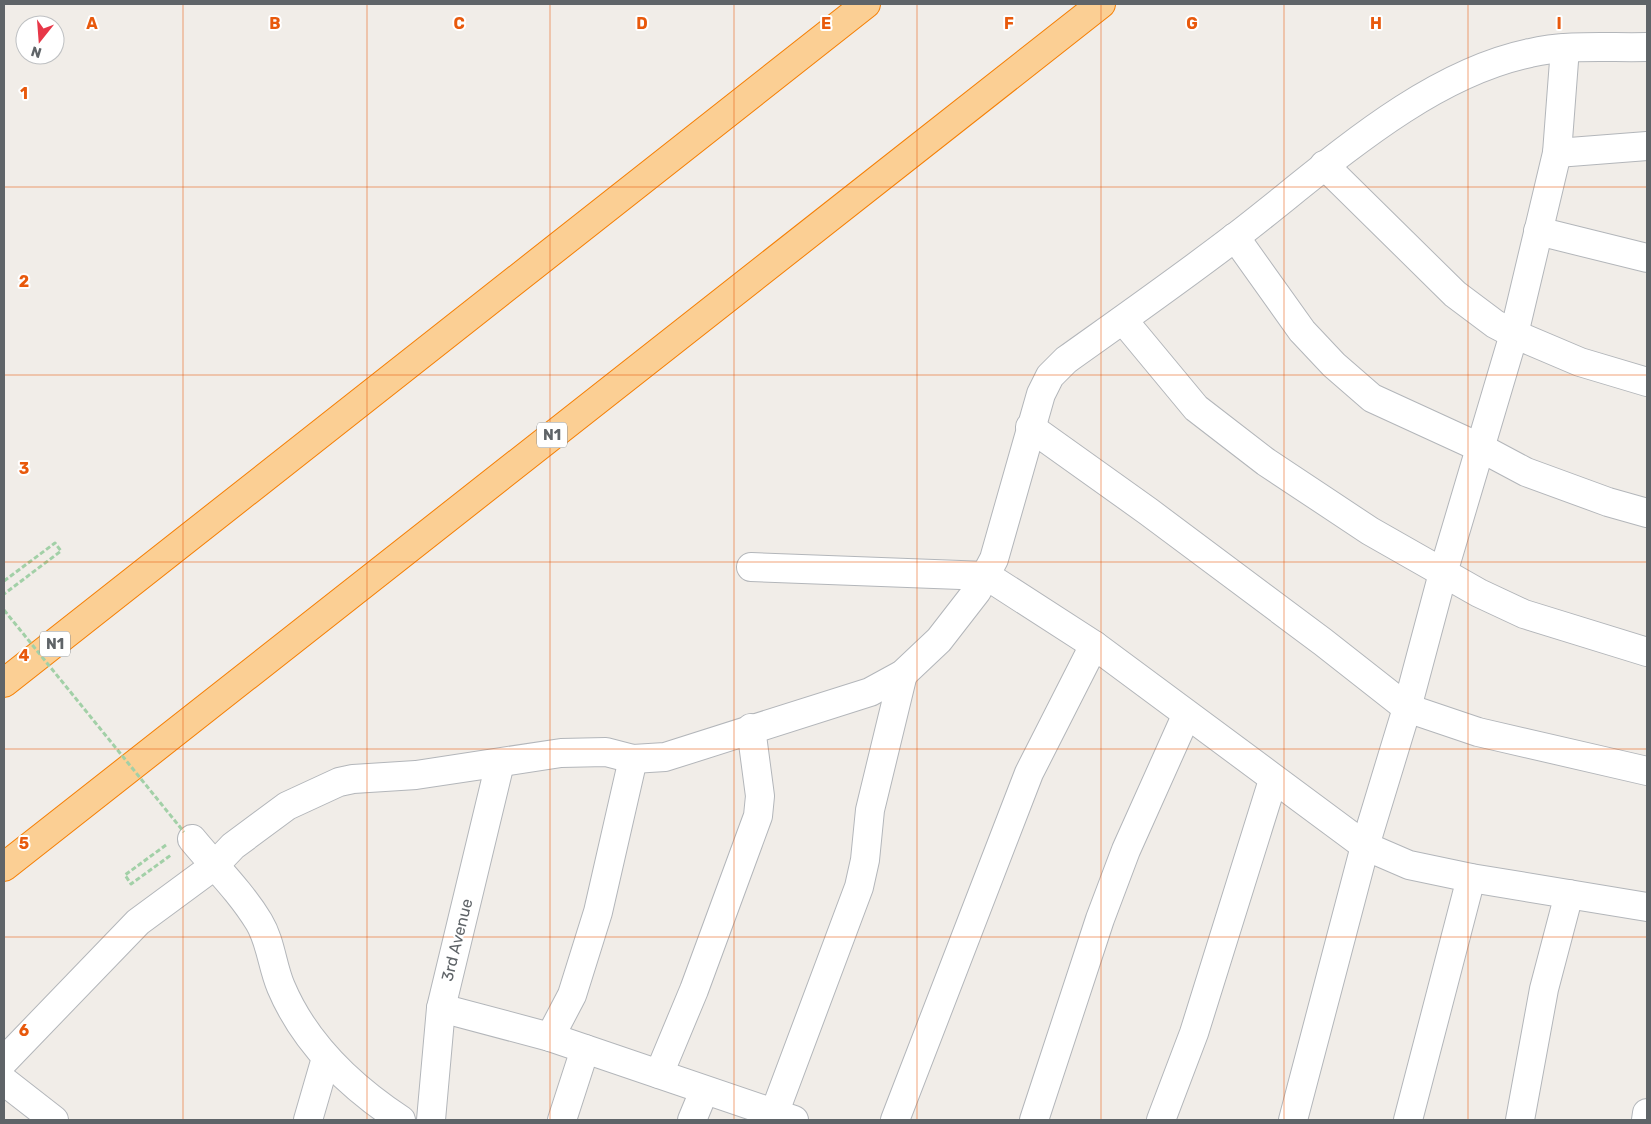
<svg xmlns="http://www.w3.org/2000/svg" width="1651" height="1124" font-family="Rubik,sans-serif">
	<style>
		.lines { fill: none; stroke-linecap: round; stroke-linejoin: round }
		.minor-casing { stroke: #b3b6ba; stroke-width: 30 }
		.highway-casing { stroke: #f57f04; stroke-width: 30 }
		.path { stroke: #a2d0a7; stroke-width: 3; stroke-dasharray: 5 2.5; stroke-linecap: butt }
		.minor { stroke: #fff; stroke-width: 28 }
		.highway { stroke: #fbcf94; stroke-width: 28 }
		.path-bridge { stroke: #a2d0a7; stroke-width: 3; stroke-dasharray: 5 2.5; stroke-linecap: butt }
		.grid { fill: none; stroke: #e8590c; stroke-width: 1; stroke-opacity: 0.55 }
		.labels { text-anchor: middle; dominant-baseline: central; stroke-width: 4; stroke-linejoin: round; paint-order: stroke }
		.shield { fill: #fff; stroke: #8f9295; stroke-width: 1 }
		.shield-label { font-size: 15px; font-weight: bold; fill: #5f6468 }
		.street-label { font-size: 16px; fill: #5f6468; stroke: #fff }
		.grid-label { font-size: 16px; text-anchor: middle; font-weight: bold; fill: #e8590c; stroke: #fff; stroke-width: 4; stroke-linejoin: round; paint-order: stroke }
	</style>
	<rect width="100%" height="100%" fill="#f1ede8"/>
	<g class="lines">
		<g class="minor-casing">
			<g id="minor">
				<path d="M1557 153 1647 146"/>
				<path d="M1324 165 1455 294 1495 324 1514 334 1580 362 1647 382"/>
				<path d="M1538 231 1647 258"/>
				<path d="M1235 237 1302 331 1334 365 1372 398 1481 448 1526 472 1608 502 1647 513"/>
				<path d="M1123 320 1196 408 1266 462 1370 531 1479 593 1524 614 1647 652"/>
				<path d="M1030 427 1149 512 1323 642 1407 708 1478 732 1647 771"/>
				<path d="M751 567 987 576 1094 645 1365 846 1409 865 1471 878 1647 907"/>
				<path d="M192 839C215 867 240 891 259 922 271 942 272 966 281 987 305 1044 351 1087 401 1120"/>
				<path d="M441 1008 550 1037 794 1120"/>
				<path d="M550 1037 572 995 598 912 633 759"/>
				<path d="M4 1061 138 922 214 866 233 846 287 806 339 782 353 779 416 775 561 753 606 752 633 759 665 757 870 692 903 674 939 640 977 591 994 559 1041 394 1050 376 1066 360C1122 320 1179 280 1234 238 1322 171 1420 76 1530 53 1568 44 1609 48 1647 47"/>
				<path d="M659 1074 694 990 758 816 760 796 751 728"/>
				<path d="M4 1081 54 1120"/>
				<path d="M774 1114 859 887 865 860 870 810 903 674"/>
				<path d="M308 1120 326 1058"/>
				<path d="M431 1120 441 1008 500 763"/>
				<path d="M562 1120 585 1049"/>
				<path d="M692 1120 704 1091"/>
				<path d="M895 1120 1029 773 1094 645"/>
				<path d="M1034 1120 1100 919 1126 850 1186 716"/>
				<path d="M1161 1120 1194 1033 1273 780"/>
				<path d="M1293 1120 1365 846 1407 708 1443 573 1514 334 1557 153 1565 48"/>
				<path d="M1408 1120 1471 878"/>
				<path d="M1520 1120 1544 989 1569 894"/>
				<path d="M1646 1120 1647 1113"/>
			</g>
		</g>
		<g class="highway-casing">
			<g id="highway">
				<path d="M4 683 866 4"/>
				<path d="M4 867 1101 4"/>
			</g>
		</g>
		<g class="path">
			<path d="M4 581 55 543 61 551 4 594"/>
			<path d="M166 845 125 875 131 884 171 855"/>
		</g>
		<use href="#minor" class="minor"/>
		<use href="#highway" class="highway"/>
		<path class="path-bridge" d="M4 610 184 832"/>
	</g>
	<path class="grid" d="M183 4V1120M367 4V1120M550 4V1120M734 4V1120M917 4V1120M1101 4V1120M1284 4V1120M1468 4V1120M4 187H1647M4 375H1647M4 562H1647M4 749H1647M4 937H1647"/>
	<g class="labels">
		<g class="shield">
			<rect x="537" y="422.5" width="30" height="25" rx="4"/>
			<rect x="40" y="631.5" width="30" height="25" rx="4"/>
		</g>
		<g class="shield-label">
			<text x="552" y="435">N1</text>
			<text x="55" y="644">N1</text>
		</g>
		<g class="street-label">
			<text transform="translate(457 940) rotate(-76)">3rd Avenue</text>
		</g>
	</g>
	<g class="grid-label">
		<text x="92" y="29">A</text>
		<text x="275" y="29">B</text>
		<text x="459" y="29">C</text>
		<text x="642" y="29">D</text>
		<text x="826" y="29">E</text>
		<text x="1009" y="29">F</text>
		<text x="1192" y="29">G</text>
		<text x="1376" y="29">H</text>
		<text x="1559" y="29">I</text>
		<text x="24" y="99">1</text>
		<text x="24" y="287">2</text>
		<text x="24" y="474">3</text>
		<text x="24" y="661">4</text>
		<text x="24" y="849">5</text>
		<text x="24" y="1036">6</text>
	</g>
	<rect width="1651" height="1124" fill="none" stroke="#5f6468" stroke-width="10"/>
	<g transform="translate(40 40) rotate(197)"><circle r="24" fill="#ffffff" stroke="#bfc1c3"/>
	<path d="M0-4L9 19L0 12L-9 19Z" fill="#e73748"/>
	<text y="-8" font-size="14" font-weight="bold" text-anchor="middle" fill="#5f6468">N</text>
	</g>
</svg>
